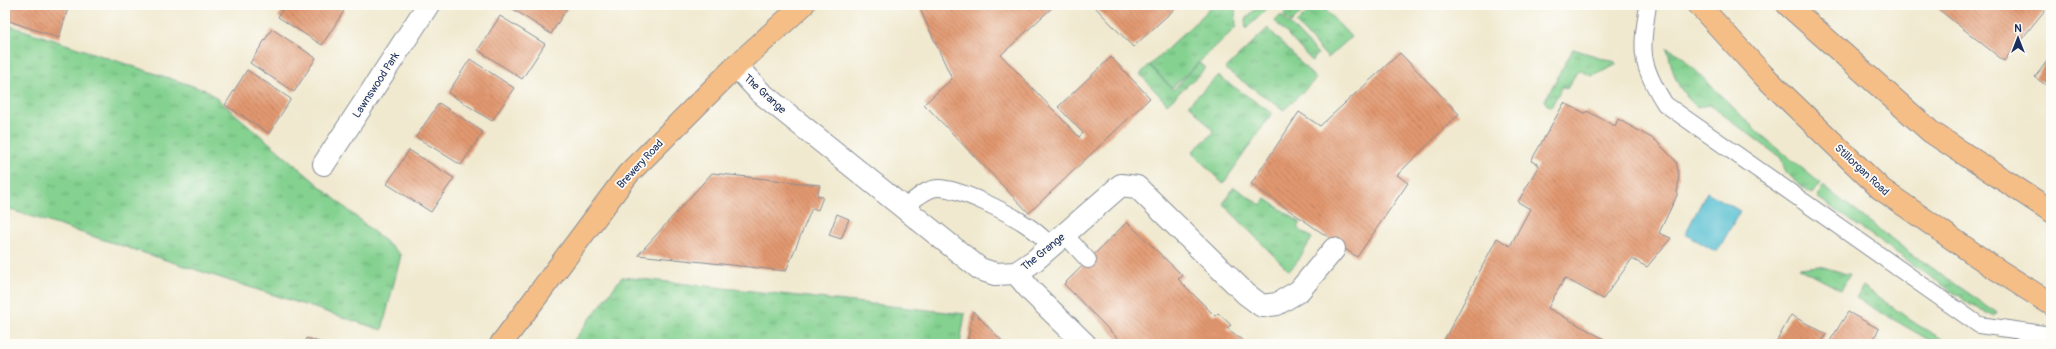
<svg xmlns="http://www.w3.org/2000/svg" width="2056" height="349" font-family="Pangolin,sans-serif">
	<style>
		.grass { fill: url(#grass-tufts); stroke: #508077 }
		.water { fill: #56bfd2; stroke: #387798 }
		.building { fill: url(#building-back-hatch) }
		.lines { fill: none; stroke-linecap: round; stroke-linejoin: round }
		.service-casing { stroke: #868c96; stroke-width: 18 }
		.minor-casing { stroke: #868c96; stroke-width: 24 }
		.trunk-casing { stroke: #868c96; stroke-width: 24 }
		.service { stroke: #fff; stroke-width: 16 }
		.minor { stroke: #fff; stroke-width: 22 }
		.trunk { stroke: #f6be87; stroke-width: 22 }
		.labels { text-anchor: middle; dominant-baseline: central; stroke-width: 3.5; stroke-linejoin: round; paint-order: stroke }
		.street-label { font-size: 11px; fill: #1b2f5e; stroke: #fdfcf7 }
	</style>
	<defs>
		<pattern id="grass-tufts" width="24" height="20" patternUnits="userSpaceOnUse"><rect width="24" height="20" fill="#84d190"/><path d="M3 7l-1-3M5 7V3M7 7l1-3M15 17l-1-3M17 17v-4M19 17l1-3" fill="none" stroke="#6baa79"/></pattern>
		<pattern id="building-back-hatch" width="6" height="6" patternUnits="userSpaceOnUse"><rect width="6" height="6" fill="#e29870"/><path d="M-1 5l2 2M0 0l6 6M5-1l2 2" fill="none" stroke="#b67c5f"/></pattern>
	</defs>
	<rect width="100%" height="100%" fill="#fdfcf7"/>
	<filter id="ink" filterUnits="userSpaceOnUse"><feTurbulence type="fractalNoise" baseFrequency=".025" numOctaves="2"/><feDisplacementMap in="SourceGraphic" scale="8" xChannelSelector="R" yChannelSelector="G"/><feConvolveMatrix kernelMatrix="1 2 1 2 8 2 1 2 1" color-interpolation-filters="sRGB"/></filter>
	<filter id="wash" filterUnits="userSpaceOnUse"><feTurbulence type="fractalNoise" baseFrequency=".012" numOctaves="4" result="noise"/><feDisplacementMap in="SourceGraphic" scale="16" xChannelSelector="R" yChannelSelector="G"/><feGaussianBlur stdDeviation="0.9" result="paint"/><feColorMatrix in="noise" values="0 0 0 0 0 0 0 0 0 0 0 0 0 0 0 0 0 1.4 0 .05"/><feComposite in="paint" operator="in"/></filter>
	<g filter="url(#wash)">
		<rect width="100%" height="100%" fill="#f0e9cf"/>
		<g class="grass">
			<path d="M1214 5H1235L1236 27 1172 88 1150 65Z"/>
			<path d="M1260 5H1271L1246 29 1245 19Z"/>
			<path d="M1293 5H1309L1291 23 1283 15Z"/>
			<path d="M1316 5H1321L1351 37 1328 58 1296 23Z"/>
			<path d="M1281 15 1318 54 1312 61 1275 21Z"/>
			<path d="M5 24 208 91 401 255 382 330 5 208Z"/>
			<path d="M1268 28 1316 79 1284 110 1225 69Z"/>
			<path d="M1667 48 1679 54 1759 133 1820 183 1812 194 1786 173 1781 158 1710 105 1697 107C1675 87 1674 75 1667 48Z"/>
			<path d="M1573 49 1615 62 1616 65 1592 76 1578 70 1567 89 1562 87 1551 107 1546 104 1545 100Z"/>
			<path d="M1199 63 1206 68 1167 104 1140 74 1149 65 1173 90Z"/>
			<path d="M1218 76 1272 113 1223 184 1192 152 1214 132 1189 104Z"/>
			<path d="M1823 186 1905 249 1997 313 1995 316 1971 305 1817 197Z"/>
			<path d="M1234 187 1261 205 1266 199 1301 223 1297 228 1312 238 1298 261 1289 271 1223 204Z"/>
			<path d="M1820 266 1850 275 1841 290 1799 268Z"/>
			<path d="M622 277 965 314 960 344H571Z"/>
			<path d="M1863 286 1916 324 1949 343 1948 344H1936L1856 298Z"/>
		</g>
		<path class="water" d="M1707 192 1740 211 1717 252 1685 234Z"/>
		<g id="blocks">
			<g class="building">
				<path d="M11 5H69L59 38 6 20Z"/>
				<path d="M285 5H335L344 11 322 45 278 17Z"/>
				<path d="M507 5H569L551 34Z"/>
				<path d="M924 5H1055L1001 55 1079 137 1083 133 1058 107 1111 57 1150 98 1029 213 924 104 952 79 920 9Z"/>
				<path d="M1093 5H1179L1133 47Z"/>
				<path d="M1933 5H2049L2004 61Z"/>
				<path d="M500 16 545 44 522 79 478 50Z"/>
				<path d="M272 29 316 58 294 92 250 63Z"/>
				<path d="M1400 53 1459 114 1397 175 1408 183 1357 257 1251 184 1299 112 1320 126Z"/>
				<path d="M2051 56V89L2035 77Z"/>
				<path d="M470 59 514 88 492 121 448 93Z"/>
				<path d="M247 70 291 99 269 133 225 105Z"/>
				<path d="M439 103 483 132 461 165 416 137Z"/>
				<path d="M1564 103 1585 113 1587 111 1615 126 1618 119 1655 140 1676 161 1679 176 1677 195 1659 233 1671 238 1647 267 1632 259 1603 299 1565 278 1555 295 1548 308 1613 344H1442L1497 238 1510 246 1530 209 1518 202 1539 165 1531 161Z"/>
				<path d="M409 150 454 178 431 212 387 184Z"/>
				<path d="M712 173 820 185 817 195 823 197 818 210 812 208 786 271 638 255Z"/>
				<path d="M837 214 849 219 841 239 829 235Z"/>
				<path d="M1127 222 1183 276 1178 279 1215 316 1218 313 1231 325 1227 328 1247 344H1123L1064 284Z"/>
				<path d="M973 311 1005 344H967Z"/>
				<path d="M1848 312 1879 329 1874 339 1883 344H1828Z"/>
				<path d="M1791 315 1826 334 1822 342 1825 344H1775Z"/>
				<path d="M306 338 326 344H304Z"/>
			</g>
		</g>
	</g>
	<g filter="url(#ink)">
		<use href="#blocks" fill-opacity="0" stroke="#868c96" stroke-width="1"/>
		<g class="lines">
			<g class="service-casing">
				<g id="service">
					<path d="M1648 5C1641 51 1639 63 1665 104L1979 325 2051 335"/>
					<path d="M904 208C913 201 926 188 938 188 960 188 1009 213 1028 226 1036 231 1044 239 1052 246"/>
					<path d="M1064 234 1088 260"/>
				</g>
			</g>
			<g class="minor-casing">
				<g id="minor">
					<path d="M736 66 760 92 904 208 980 269 995 274 1016 273 1034 261 1121 185 1137 187 1246 294 1262 306 1277 304 1299 291 1334 249"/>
					<path d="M324 164 428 5"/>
					<path d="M1016 273 1031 291 1085 344"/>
				</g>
			</g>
			<g class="trunk-casing">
				<g id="trunk">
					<path d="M1699 5 1764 76 1881 189 1990 265 2051 304"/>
					<path d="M1788 5 1931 132 2051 211"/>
					<path d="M501 344 628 174 736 66 803 5"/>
				</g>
			</g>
			<use href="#service" class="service"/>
			<use href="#minor" class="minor"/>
			<use href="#trunk" class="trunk"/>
		</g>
	</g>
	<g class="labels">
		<g class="street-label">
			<text transform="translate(376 85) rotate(-57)">Lawnswood Park</text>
			<text transform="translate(765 94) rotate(42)">The Grange</text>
			<text transform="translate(640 164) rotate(-47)">Brewery Road</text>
			<text transform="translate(1862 170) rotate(43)">Stillorgan Road</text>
			<text transform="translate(1043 252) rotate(-39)">The Grange</text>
		</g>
	</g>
	<rect width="2056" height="349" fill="none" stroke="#fdfcf7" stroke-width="20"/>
	<g transform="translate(2018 38)" stroke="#fdfcf7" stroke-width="3" paint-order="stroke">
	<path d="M0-3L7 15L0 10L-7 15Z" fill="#1b2f5e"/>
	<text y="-6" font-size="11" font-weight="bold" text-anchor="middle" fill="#1b2f5e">N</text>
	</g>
</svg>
